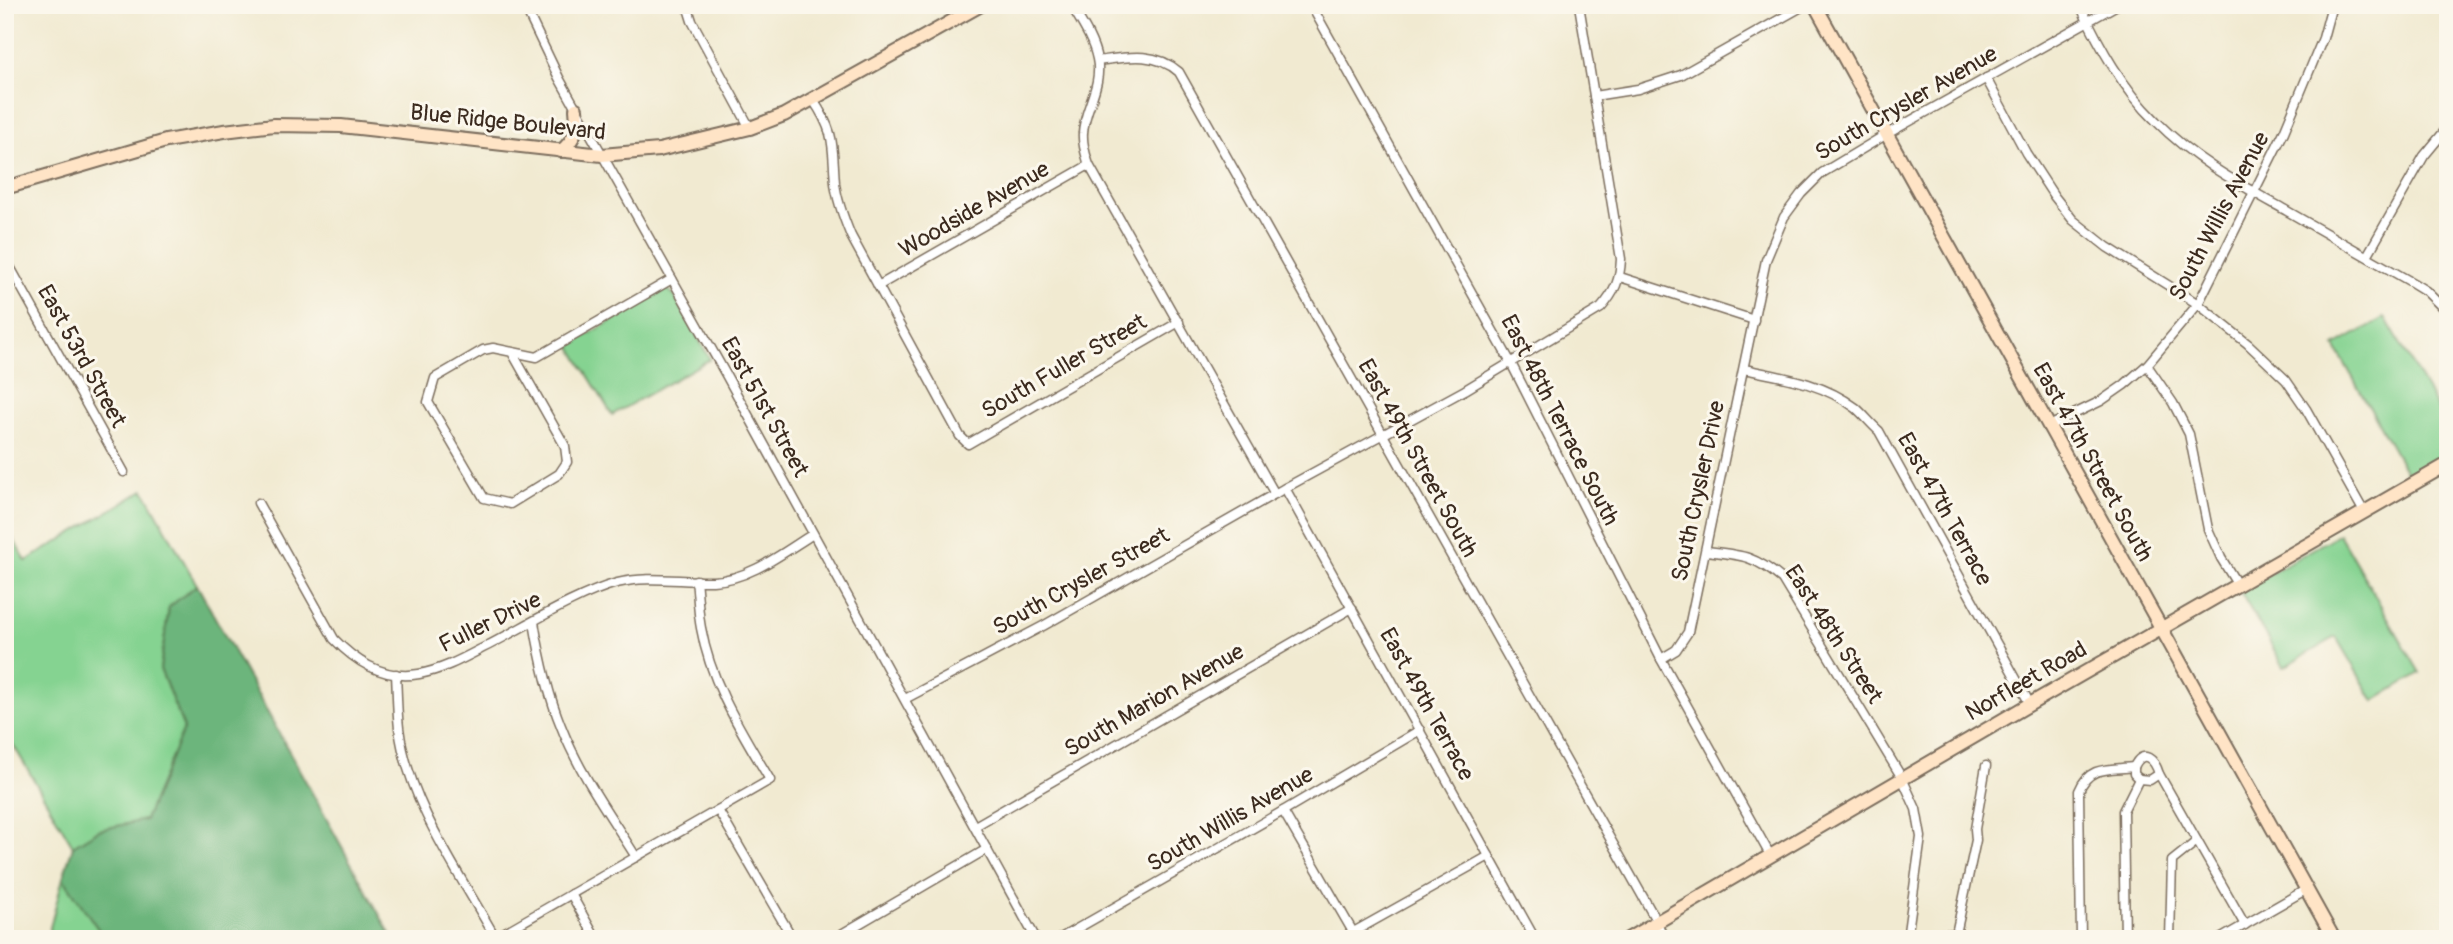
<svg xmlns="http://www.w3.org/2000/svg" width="2453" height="944" font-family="Pangolin,sans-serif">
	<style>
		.green { fill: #85d391; stroke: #607e58; stroke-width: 2 }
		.forest { fill: #6cb57b; stroke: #54704c; stroke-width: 2 }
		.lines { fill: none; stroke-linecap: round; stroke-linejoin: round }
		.street-casing { stroke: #7b6d5d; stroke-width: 11 }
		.secondary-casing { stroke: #7b6d5d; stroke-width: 16 }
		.street { stroke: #fff; stroke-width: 8 }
		.secondary { stroke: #ffe4c6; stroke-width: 12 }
		.labels { text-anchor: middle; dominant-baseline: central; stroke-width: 6; stroke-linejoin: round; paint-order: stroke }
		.street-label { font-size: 23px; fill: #3b2a1e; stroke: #fbf7ec }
	</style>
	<rect width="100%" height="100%" fill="#fbf7ec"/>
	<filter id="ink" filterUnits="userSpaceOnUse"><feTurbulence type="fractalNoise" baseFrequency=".0143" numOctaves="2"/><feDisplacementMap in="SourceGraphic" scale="14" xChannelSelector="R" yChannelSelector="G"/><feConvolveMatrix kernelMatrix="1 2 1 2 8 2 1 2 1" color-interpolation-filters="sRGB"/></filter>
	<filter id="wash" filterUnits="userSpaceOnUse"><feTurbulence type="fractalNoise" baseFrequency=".00686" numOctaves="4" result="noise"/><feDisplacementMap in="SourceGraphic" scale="28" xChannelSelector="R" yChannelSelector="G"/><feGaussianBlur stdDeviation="1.57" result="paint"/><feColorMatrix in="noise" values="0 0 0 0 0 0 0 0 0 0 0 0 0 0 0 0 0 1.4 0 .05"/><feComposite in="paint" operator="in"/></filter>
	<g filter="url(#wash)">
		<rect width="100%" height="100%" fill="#f1ead1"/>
		<g class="green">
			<path d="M667 289 674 295 710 359 612 415 570 345Z"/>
			<path d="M2385 317 2448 427V457L2410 479 2335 346Z"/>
			<path d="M144 490 197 585 169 607 160 669 184 728 145 820 99 830 73 846 5 731V525L26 561Z"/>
			<path d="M2339 534 2420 673 2374 701 2336 637 2284 667 2240 591Z"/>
			<path d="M63 878 105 939H47Z"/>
		</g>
		<path class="forest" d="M197 585 393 939H105L63 878 73 846 99 830 145 820 184 728 160 669 169 607Z"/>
	</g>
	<g filter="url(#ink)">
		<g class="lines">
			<g class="street-casing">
				<g id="street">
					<path d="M524 5 559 78 725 373 1036 939"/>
					<path d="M687 5 692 21 750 128"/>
					<path d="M1071 5C1081 22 1093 39 1097 59 1103 86 1084 108 1083 133 1082 145 1086 155 1089 165L1275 494"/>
					<path d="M1311 5 1511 363 1661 659 1770 855"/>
					<path d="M2080 5C2100 47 2122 88 2156 121 2194 160 2241 185 2287 211 2329 235 2371 259 2413 283L2426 291 2448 313"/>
					<path d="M1098 61C1127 57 1155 51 1179 72L1657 922 1664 939"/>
					<path d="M1986 78 2026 153 2054 196 2073 220 2107 247 2198 304 2248 344 2286 380 2306 409 2364 512"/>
					<path d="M1594 96 1638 89 1681 75 1805 5"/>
					<path d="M813 100C836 134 832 145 835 183 837 201 844 219 851 236L960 436 968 444 1179 322"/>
					<path d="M2367 256 2424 156 2448 127"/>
					<path d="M5 258 124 472"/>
					<path d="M1620 277 1754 320"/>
					<path d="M878 286 1089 165"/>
					<path d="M513 354 565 446 567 462 559 474 510 504 484 498 428 402 435 378 483 350 493 348 537 357 672 279"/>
					<path d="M2147 365 2173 403 2189 434 2208 529 2221 558 2237 584"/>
					<path d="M1744 369C1783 377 1823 383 1856 408 1864 415 1871 424 1879 431L2030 704"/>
					<path d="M2049 426 2101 401 2124 385 2147 365 2198 304 2284 132 2323 38 2332 5"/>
					<path d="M1285 488 1535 939"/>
					<path d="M258 503 334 639C356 662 385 680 419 674 442 670 462 659 483 648 523 628 574 595 617 583 648 575 681 582 713 581 749 580 784 552 813 534"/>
					<path d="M1706 551C1741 555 1754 555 1782 579L1902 778 1916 809 1921 837 1907 939"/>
					<path d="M534 622C540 658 547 692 561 726 579 773 610 815 636 857"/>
					<path d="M1661 659 1676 650 1688 632 1766 260 1784 217 1801 194 1822 173 1887 134 2117 5"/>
					<path d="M396 674C397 692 397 711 399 728 408 802 460 874 495 937"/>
					<path d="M905 699 1043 626 1285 488 1465 390 1601 308C1615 292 1620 280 1621 259L1579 5"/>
					<path d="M2134 767C2143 747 2155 760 2159 774L2245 925"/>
					<path d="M718 810 793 939"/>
					<path d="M1283 811 1353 932"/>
					<path d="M975 826 1352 608"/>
					<path d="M571 894 596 939"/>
					<path d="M1906 934H1956"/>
					<path d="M493 939 770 780C742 732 711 685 701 628 698 613 698 596 696 580"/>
					<path d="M833 939 987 849"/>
					<path d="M1059 939 1283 811 1420 730"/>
					<path d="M1341 939 1489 856"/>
					<path d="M1959 939 1956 934 1976 840 1975 829 1986 766"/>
					<path d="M2081 939 2079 791C2089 765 2109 770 2134 767V774L2139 779"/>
					<path d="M2125 939 2123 811 2139 779 2150 780 2159 774"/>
					<path d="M2170 939 2172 861 2197 841"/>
					<path d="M2220 939 2307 889"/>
				</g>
			</g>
			<g class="secondary-casing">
				<g id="secondary">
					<path d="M1815 5 2334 939"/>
					<path d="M561 151C576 139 578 127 576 109"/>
					<path d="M5 188 166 141 224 131 274 125 341 126 602 155 659 150 750 128 784 115 981 5"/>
					<path d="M1628 939 2030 704 2448 464"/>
				</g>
			</g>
			<use href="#street" class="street"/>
			<use href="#secondary" class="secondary"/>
		</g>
	</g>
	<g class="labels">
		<g class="street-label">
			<text transform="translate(1906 103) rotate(-30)">South Crysler Avenue</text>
			<text transform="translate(508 122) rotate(6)">Blue Ridge Boulevard</text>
			<text transform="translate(974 209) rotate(-30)">Woodside Avenue</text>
			<text transform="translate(2219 216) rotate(-62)">South Willis Avenue</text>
			<text transform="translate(82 356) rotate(61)">East 53rd Street</text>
			<text transform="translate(1064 366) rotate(-30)">South Fuller Street</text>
			<text transform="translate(765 407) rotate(61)">East 51st Street</text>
			<text transform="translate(1560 420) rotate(63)">East 48th Terrace South</text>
			<text transform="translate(1418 458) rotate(61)">East 49th Street South</text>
			<text transform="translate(2093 462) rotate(61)">East 47th Street South</text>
			<text transform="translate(1698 491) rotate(-78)">South Crysler Drive</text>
			<text transform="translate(1945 509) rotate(61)">East 47th Terrace</text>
			<text transform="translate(1081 581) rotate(-29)">South Crysler Street</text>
			<text transform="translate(490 622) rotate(-26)">Fuller Drive</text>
			<text transform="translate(1834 634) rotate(57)">East 48th Street</text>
			<text transform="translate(2026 681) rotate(-30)">Norfleet Road</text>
			<text transform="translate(1154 700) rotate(-30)">South Marion Avenue</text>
			<text transform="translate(1427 704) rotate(61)">East 49th Terrace</text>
			<text transform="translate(1230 819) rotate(-30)">South Willis Avenue</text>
		</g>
	</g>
	<rect width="2453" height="944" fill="none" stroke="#fbf7ec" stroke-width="28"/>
</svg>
